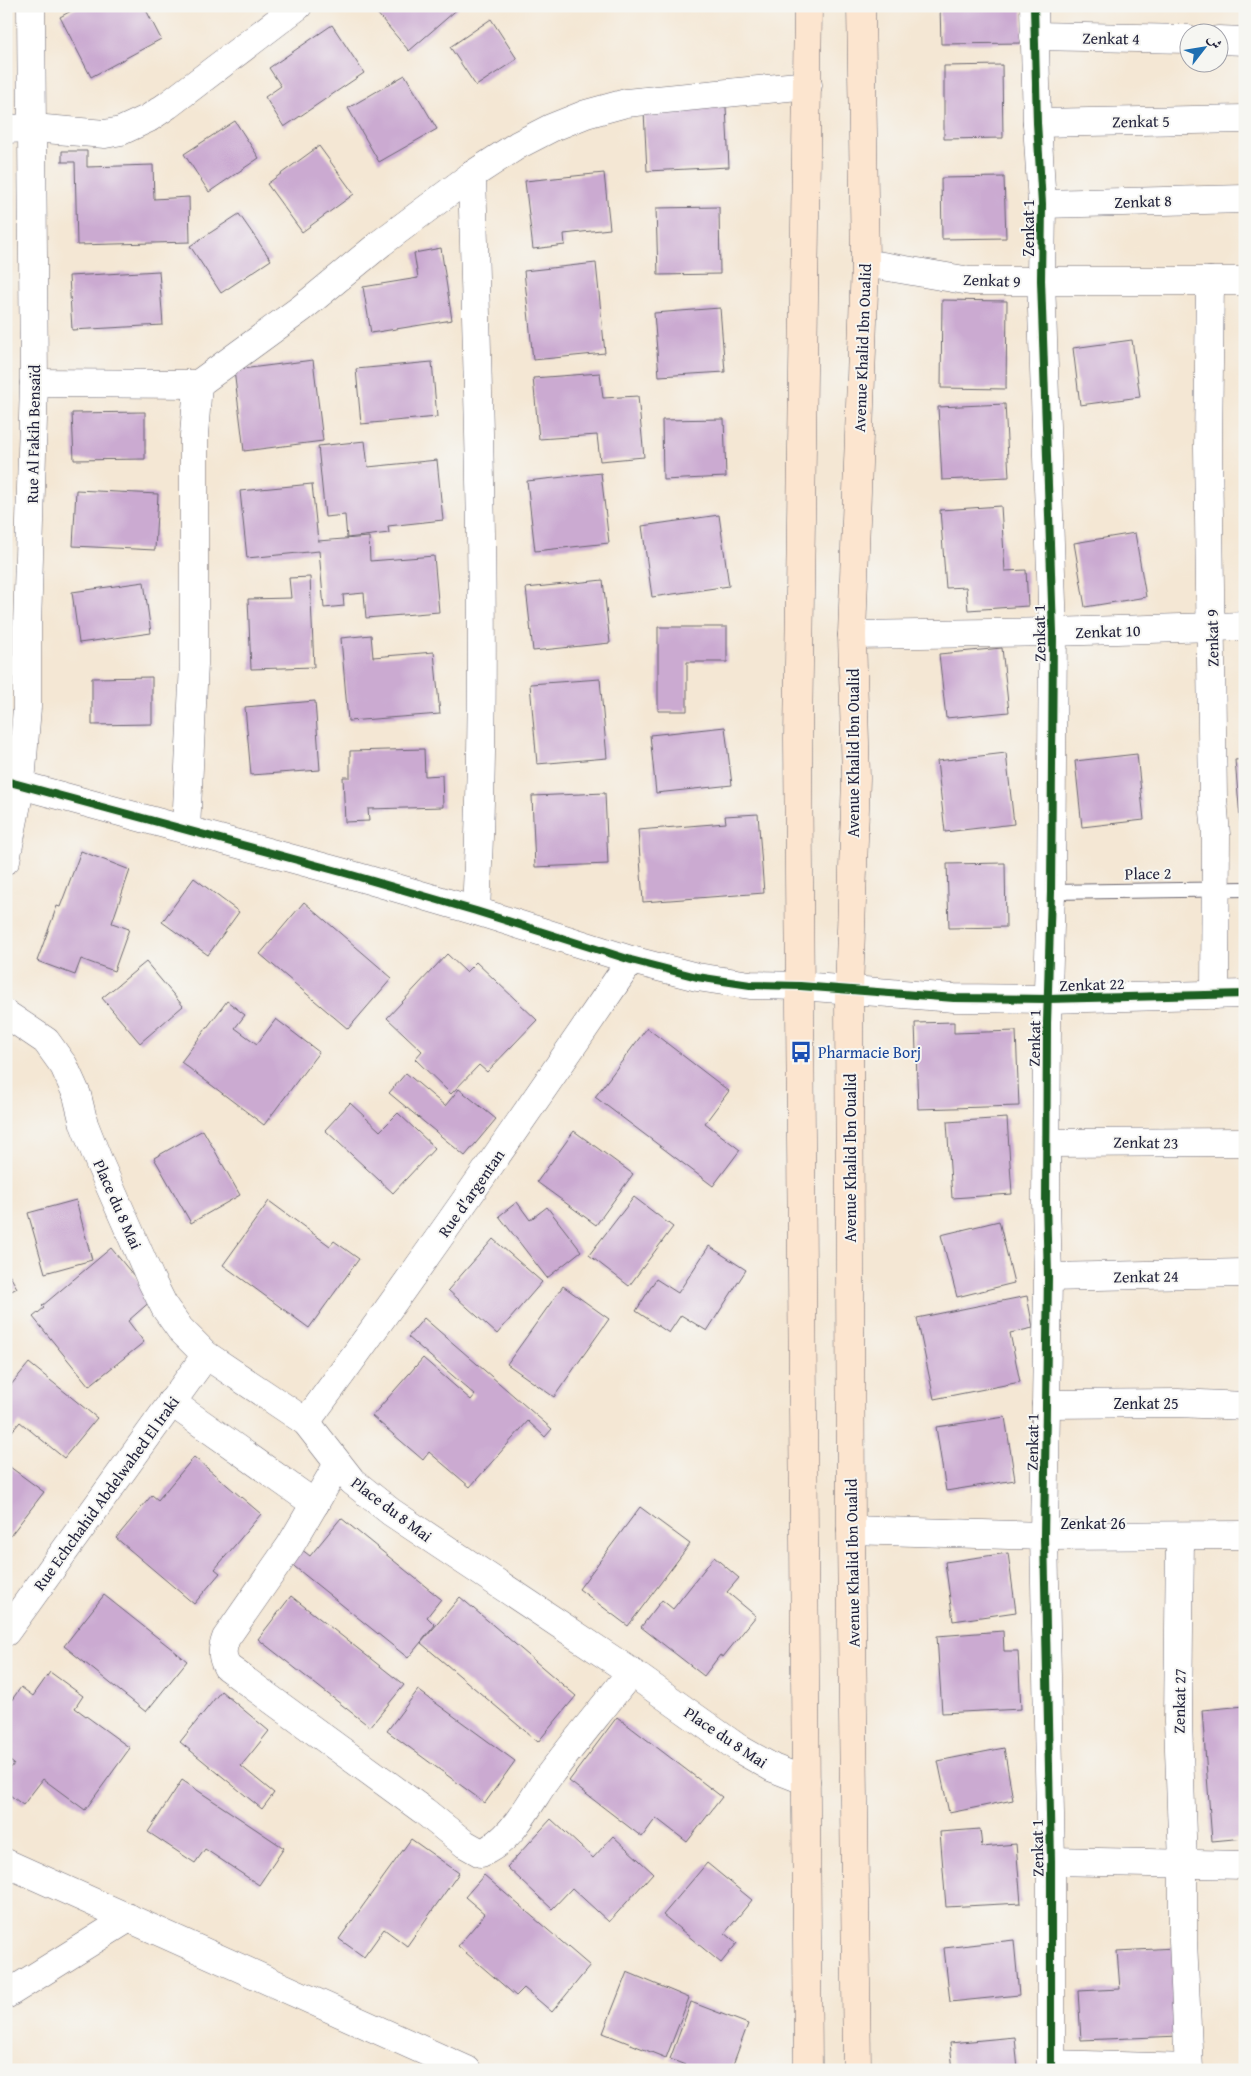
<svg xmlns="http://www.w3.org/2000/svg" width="1251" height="2076" font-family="'Gentium Book Plus',Amiri,serif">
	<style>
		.building { fill: #cbaad1 }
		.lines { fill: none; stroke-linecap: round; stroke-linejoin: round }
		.lane-casing { stroke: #6c6771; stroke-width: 16 }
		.street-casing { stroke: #6c6771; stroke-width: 29 }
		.secondary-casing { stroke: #6c6771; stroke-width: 29 }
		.lane { stroke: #fff; stroke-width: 14 }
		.street { stroke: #fff; stroke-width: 28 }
		.secondary { stroke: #fce5cf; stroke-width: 28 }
		.cycleway-casing { stroke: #f6f6f2; stroke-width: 11 }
		.cycleway { stroke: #1b5e20; stroke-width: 8 }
		.labels { text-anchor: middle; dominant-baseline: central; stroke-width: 4; stroke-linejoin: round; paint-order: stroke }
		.street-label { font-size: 16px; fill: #22223b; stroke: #f6f6f2 }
		.transit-label { font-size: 16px; fill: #164399; stroke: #f6f6f2; text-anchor: start }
	</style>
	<rect width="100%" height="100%" fill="#f6f6f2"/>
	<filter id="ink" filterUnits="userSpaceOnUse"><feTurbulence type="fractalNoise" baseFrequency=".02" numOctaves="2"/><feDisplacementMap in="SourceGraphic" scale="10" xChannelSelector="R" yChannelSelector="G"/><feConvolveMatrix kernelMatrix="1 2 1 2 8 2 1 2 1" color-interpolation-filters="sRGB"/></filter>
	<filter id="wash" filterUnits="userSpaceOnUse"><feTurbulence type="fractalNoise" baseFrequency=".0096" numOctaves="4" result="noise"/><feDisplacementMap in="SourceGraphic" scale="20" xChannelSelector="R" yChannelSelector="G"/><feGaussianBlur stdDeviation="1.12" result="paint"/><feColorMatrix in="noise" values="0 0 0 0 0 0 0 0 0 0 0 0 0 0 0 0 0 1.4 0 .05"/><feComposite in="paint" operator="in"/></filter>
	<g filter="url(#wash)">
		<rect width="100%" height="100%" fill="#f4e7d4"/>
		<g id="blocks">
			<g class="building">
				<path d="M80 6H144L161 39 91 77 60 17Z"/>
				<path d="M371 6H461L409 51Z"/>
				<path d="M940 6H1022L1023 43 941 44Z"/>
				<path d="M491 19 517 59 476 86 450 47Z"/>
				<path d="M332 25 364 73 284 127 265 97 281 86 269 68Z"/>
				<path d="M1002 65 1003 138 944 139V66Z"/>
				<path d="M405 75 437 129 379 162 348 108Z"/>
				<path d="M726 107 729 167 647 171 644 111Z"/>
				<path d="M235 121 259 158 209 192 184 154Z"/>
				<path d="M319 146 354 194 302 232 267 184Z"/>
				<path d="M62 151H87V167L153 165 154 199 189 197 190 242 77 245 75 162H62Z"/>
				<path d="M604 173 610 229 564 234 565 245 533 249 525 181Z"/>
				<path d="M1004 177 1006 238 942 239 941 178Z"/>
				<path d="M719 207 720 274 658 275 656 208Z"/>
				<path d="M239 214 271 260 221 293 190 246Z"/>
				<path d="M441 248 452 320 371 333 363 287 418 278 414 253Z"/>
				<path d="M596 263 605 353 533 360 524 271Z"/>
				<path d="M159 271 163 325 72 330 69 276Z"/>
				<path d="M942 300 1007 301 1006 389 941 388Z"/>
				<path d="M720 308 725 372 659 376 654 313Z"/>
				<path d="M1132 340 1140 397 1080 405 1073 348Z"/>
				<path d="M313 360 323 441 244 451 234 370Z"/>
				<path d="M432 362 437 417 361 424 356 369Z"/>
				<path d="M600 373 603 398 638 396 644 457 600 461 597 435 539 439 533 378Z"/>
				<path d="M1005 404 1009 477 942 480 938 407Z"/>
				<path d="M145 412V459L74 460 72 413Z"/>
				<path d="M724 419 726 477 663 480 662 420Z"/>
				<path d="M365 441 368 467 437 460 443 520 388 526 389 533 347 538 345 515 325 517 318 446Z"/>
				<path d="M601 473 609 543 535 551 527 481Z"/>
				<path d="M312 484 318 541 369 537 370 561 434 556 439 612 366 618 364 593 343 595 344 606 324 608 319 551 247 558 240 491Z"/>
				<path d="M76 490 158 494 155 550 73 546Z"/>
				<path d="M1001 506 1005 571 1026 570 1028 606 968 610 966 587 946 588 940 510Z"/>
				<path d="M719 515 729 586 652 597 642 526Z"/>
				<path d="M1135 533 1146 597 1085 607 1074 543Z"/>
				<path d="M310 577 314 667 251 669 248 599 291 598 289 578Z"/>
				<path d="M603 580 610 643 533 651 526 588Z"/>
				<path d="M144 582 151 633 79 643 72 592Z"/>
				<path d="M658 627H727V662H687V711H658Z"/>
				<path d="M371 635 373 657 434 652 440 714 348 721 341 638Z"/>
				<path d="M1002 648 1009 712 946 718 939 654Z"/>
				<path d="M152 677V724L92 725V678Z"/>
				<path d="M600 679 607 758 537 764 530 684Z"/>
				<path d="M315 701 320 770 251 775 245 707Z"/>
				<path d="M725 727 732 785 656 793 650 735Z"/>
				<path d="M424 749 425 776 442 775 443 807 368 809 369 821 345 822 343 777H350V751Z"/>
				<path d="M1006 753 1014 824 945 832 937 761Z"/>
				<path d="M1137 754 1144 820 1082 827 1075 761Z"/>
				<path d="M1245 759V829H1241L1235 760Z"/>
				<path d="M605 793 608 864 535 867 532 796Z"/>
				<path d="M758 814 764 893 643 902 638 830 726 823 725 816Z"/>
				<path d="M81 851 130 870 112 923 129 929 114 971 81 959 75 975 37 961 57 906 60 907Z"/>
				<path d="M1005 863 1006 927 949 928 947 864Z"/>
				<path d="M194 878 239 912 208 955 162 922Z"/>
				<path d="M304 902 392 978 348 1029 260 954Z"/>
				<path d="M447 954 466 972 476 962 537 1020 487 1072 479 1065 451 1094 415 1059 422 1051 387 1018Z"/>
				<path d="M146 962 183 1006 140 1043 102 998Z"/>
				<path d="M227 1001 245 1015 235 1028 257 1044 276 1019 319 1052 264 1125 181 1062Z"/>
				<path d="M954 1022V1033L1016 1031 1019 1106 918 1109 915 1023Z"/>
				<path d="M647 1028 729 1091 705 1123 740 1150 713 1186 595 1097Z"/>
				<path d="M406 1073 445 1106 459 1089 496 1119 465 1156 389 1093Z"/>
				<path d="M350 1103 380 1131 398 1113 435 1148 393 1193 325 1130Z"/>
				<path d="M1007 1118 1012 1194 952 1198 947 1122Z"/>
				<path d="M203 1130 240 1195 191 1223 154 1158Z"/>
				<path d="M574 1131 633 1174 596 1225 537 1182Z"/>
				<path d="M634 1197 673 1227 629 1286 589 1255Z"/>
				<path d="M76 1200 92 1260 45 1273 28 1213Z"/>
				<path d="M269 1201 330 1246 334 1241 359 1259 309 1328 223 1265Z"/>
				<path d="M517 1202 530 1220 547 1207 581 1251 547 1278 499 1216Z"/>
				<path d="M999 1221 1014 1283 957 1297 941 1235Z"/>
				<path d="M493 1239 542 1282 497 1334 448 1290Z"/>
				<path d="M709 1246 746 1270 707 1331 681 1315 669 1333 636 1311 656 1279 678 1293Z"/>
				<path d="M111 1248 153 1299 128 1321 144 1342 89 1386 33 1317 44 1308 42 1306Z"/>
				<path d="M6 1269 17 1288 6 1294Z"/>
				<path d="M563 1286 609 1319 554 1397 507 1364Z"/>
				<path d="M1027 1296 1033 1328 1010 1333 1020 1382 934 1399 917 1318Z"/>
				<path d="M424 1318 552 1429 545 1437 528 1421 470 1487 429 1452 423 1460 372 1416 423 1358 471 1400 475 1395 408 1337Z"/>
				<path d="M29 1363 97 1418 64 1458 20 1422 8 1436 6 1434V1391Z"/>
				<path d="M1005 1417 1015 1480 946 1491 936 1427Z"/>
				<path d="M194 1457 261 1514 215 1569 220 1573 194 1604 116 1538 152 1495 158 1500Z"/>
				<path d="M6 1464 44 1492 7 1540 6 1539Z"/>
				<path d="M640 1507 690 1544 628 1626 579 1589Z"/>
				<path d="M341 1518 441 1599 427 1617 435 1625 408 1658 290 1563 301 1549 310 1556Z"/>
				<path d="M1008 1553 1016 1612 953 1621 945 1562Z"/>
				<path d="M714 1557 739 1578 727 1592 756 1616 723 1657 720 1655 704 1676 641 1627 662 1600 673 1609Z"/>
				<path d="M104 1595 187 1661 146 1712 64 1646Z"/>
				<path d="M291 1596 404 1685 370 1727 258 1639Z"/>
				<path d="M460 1597 576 1696 538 1742 421 1643Z"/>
				<path d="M1003 1631 1004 1651H1018L1021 1709 942 1713 937 1636Z"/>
				<path d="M50 1672 83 1696 75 1708 130 1748 85 1810 43 1779 23 1805 6 1792V1774L14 1764 6 1758V1708L21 1687 33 1696Z"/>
				<path d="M418 1690 515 1761 485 1803 387 1731Z"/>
				<path d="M221 1691 269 1731 241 1766 274 1793 262 1809 180 1742Z"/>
				<path d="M1245 1706V1838L1212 1841 1202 1710Z"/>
				<path d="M617 1717 722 1797 687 1842 656 1818 642 1837 569 1781Z"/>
				<path d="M1004 1748 1013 1800 949 1813 938 1761Z"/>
				<path d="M182 1780 284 1848 259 1885 205 1849 195 1863 148 1832Z"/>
				<path d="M551 1819 593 1858 613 1836 653 1873 609 1922 572 1888 552 1909 507 1867Z"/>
				<path d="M980 1829 982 1847 1016 1844 1021 1903 946 1907 940 1832Z"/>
				<path d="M411 1839 459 1873 407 1946 384 1929 364 1957 339 1939Z"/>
				<path d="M707 1863 752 1900 725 1933 737 1943 721 1963 663 1915Z"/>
				<path d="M484 1875 590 1966 552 2012 524 1988 516 1996 458 1946 485 1914 465 1897Z"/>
				<path d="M1014 1940 1019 1995 950 2002 944 1948Z"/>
				<path d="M1175 1948 1180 2036 1081 2040 1078 1991 1120 1989 1117 1951Z"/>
				<path d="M627 1972 689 1998 666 2058 603 2033Z"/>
				<path d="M691 2002 748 2024 731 2070H698L670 2059Z"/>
				<path d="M1015 2037 1018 2070H953L950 2043Z"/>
			</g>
		</g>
	</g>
	<g filter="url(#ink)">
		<use href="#blocks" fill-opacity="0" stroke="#6c6771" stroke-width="1"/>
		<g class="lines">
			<g class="lane-casing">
				<path id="lane" d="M1051 892 1245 889"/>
			</g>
			<g class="street-casing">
				<g id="street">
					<path d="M1034 6 1037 123 1042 204 1041 280 1053 632 1051 892 1047 1023 1046 1202 1048 1277 1044 1536 1051 1861V2070"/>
					<path d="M1034 36 1188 39"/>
					<path d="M1218 40 1245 41"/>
					<path d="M1037 123 1245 119"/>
					<path d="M6 129 33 128 105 134 121 131 149 118 168 105 298 6"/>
					<path d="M472 175C479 420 488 666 476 911"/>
					<path d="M1042 204 1245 199"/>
					<path d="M865 263 970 281H1245"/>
					<path d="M1210 281 1208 447 1213 799 1216 835 1215 995"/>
					<path d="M34 383 198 384 302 308 381 243 472 175 518 145 551 128 586 114 626 103 808 85"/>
					<path d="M852 635 1053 632 1245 626"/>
					<path d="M6 781 345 873 476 911 631 960 697 977 750 985 800 986 954 998 1048 999 1245 994"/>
					<path d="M186 829 194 664V435L198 384"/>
					<path d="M6 860 21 783 27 707V627L34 383 31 6"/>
					<path d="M6 1014 46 1041 64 1066 77 1095 84 1124 99 1162 151 1280 165 1308 180 1329 206 1355 306 1422 352 1481 391 1512 631 1672 741 1750 773 1768 806 1781"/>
					<path d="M1047 1143 1245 1142"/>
					<path d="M1048 1277 1245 1273"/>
					<path d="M171 1402 315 1504"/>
					<path d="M1046 1404 1178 1403 1245 1406"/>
					<path d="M306 1422C418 1271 525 1116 631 960"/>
					<path d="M338 1464 290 1546 226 1638C222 1649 221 1656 227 1667L424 1811 465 1844 481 1853C513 1840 529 1803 548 1777 575 1741 604 1707 631 1672"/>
					<path d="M851 1530 1044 1536 1245 1535"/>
					<path d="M1180 1537 1178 1721 1183 1864V1941L1189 2070"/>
					<path d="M6 1632 206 1355"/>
					<path d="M1051 1861 1245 1865"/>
					<path d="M6 1863 467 2070"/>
					<path d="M6 1995 129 1918"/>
					<path d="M1051 2064 1189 2068"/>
				</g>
			</g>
			<g class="secondary-casing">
				<g id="secondary">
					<path d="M808 6 798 739 808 2070"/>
					<path d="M857 2070 851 1533 849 991 856 778 852 635 865 263 861 6"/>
				</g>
			</g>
			<use href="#lane" class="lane"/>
			<use href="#street" class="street"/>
			<use href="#secondary" class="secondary"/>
			<g class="cycleway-casing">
				<g id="cycleway">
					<path d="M1034 6 1037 123 1042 204 1041 280 1053 632 1051 892 1047 1023 1046 1202 1048 1277 1044 1536 1051 1861V2070"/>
					<path d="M6 781 345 873 476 911 631 960 697 977 750 985 800 986 954 998 1048 999 1245 994"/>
				</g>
			</g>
			<use href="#cycleway" class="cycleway"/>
		</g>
	</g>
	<defs>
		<g id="bus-bare" transform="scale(1.725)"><path d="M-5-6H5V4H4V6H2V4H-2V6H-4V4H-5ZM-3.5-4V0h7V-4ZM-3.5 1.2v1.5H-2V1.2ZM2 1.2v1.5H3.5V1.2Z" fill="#1a4fb4" stroke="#f6f6f2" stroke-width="2.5" paint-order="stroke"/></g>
	</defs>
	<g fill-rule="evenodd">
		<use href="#bus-bare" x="801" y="1052"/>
	</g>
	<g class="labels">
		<g class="street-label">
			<text transform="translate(1111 38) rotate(1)">Zenkat 4</text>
			<text transform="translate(1141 121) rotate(-1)">Zenkat 5</text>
			<text transform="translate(1143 201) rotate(-2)">Zenkat 8</text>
			<text transform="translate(1028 228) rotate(-90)">Zenkat 1</text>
			<text transform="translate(992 280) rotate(2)">Zenkat 9</text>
			<text transform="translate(862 348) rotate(-88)">Avenue Khalid Ibn Oualid</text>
			<text transform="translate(33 434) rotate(-89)">Rue Al Fakih Bensaïd</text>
			<text transform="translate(1108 631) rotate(-2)">Zenkat 10</text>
			<text transform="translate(1039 633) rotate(-91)">Zenkat 1</text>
			<text transform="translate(1212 638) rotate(-91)">Zenkat 9</text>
			<text transform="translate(853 753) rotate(-90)">Avenue Khalid Ibn Oualid</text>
			<text transform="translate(1148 873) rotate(-1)">Place 2</text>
			<text transform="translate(1092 984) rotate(-2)">Zenkat 22</text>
			<text transform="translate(1034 1038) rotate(-89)">Zenkat 1</text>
			<text transform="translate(1146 1142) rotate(1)">Zenkat 23</text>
			<text transform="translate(850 1158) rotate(-90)">Avenue Khalid Ibn Oualid</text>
			<text transform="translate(471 1193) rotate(-55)">Rue d'argentan</text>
			<text transform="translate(118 1204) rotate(66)">Place du 8 Mai</text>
			<text transform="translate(1146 1276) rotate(-1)">Zenkat 24</text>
			<text x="1146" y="1403">Zenkat 25</text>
			<text transform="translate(1032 1442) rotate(-89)">Zenkat 1</text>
			<text transform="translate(106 1493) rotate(-54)">Rue Echchahid Abdelwahed El Iraki</text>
			<text transform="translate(392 1509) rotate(37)">Place du 8 Mai</text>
			<text x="1093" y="1523">Zenkat 26</text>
			<text transform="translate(852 1563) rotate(-91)">Avenue Khalid Ibn Oualid</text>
			<text transform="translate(1179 1701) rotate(-89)">Zenkat 27</text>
			<text transform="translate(726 1737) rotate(34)">Place du 8 Mai</text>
			<text transform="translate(1037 1848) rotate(-91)">Zenkat 1</text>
		</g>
		<g class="transit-label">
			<text x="818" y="1052">Pharmacie Borj</text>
		</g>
	</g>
	<rect width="1251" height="2076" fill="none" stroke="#f6f6f2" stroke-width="25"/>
	<g transform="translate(1204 48) rotate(59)"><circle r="24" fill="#f6f6f2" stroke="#a1a1a9"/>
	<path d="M0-4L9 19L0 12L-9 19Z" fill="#1f6fb2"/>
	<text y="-8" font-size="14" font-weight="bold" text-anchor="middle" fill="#22223b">ش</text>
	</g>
</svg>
